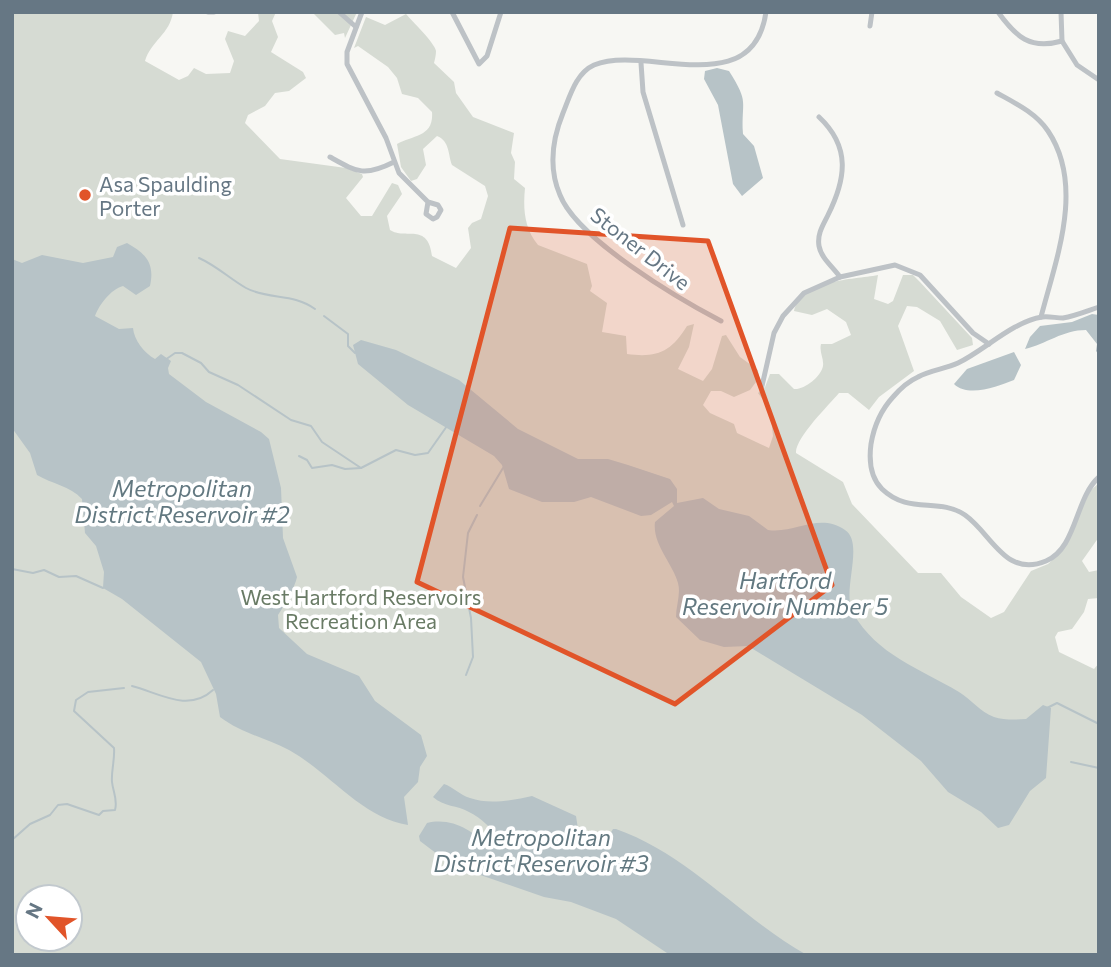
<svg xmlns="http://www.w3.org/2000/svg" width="1111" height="967" font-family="Commissioner,sans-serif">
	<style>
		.green { fill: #d6dbd3; fill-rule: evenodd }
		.water { fill: #b7c3c7 }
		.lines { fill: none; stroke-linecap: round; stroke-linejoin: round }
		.stream { stroke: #b7c3c7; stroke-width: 2 }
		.street { stroke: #bdc2c6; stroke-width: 5 }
		.marked { fill: #e15429; fill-opacity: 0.2; stroke: #e15429; stroke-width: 5; stroke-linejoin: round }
		.poi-dot { fill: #e15429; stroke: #fff; stroke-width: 2.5 }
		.labels { text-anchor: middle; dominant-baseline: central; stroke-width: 7; stroke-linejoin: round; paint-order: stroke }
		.poi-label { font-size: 21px; fill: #667784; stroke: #fff; text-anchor: start }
		.street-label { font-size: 21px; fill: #667784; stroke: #fff }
		.park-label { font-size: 21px; fill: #697b65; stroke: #fff }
		.water-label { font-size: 23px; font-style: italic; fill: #627880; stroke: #fff }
	</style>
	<rect width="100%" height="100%" fill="#f7f7f3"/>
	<g class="green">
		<path d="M12 12H173C170 34 151 41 145 61L179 80 188 76 194 68 206 74 230 73 234 61 225 39 228 31 245 36 259 21 258 12H276L272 21 278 37 271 52 303 72 306 78 289 91 275 93 265 106 248 115 245 123 280 159 346 168 362 174 363 177 346 198 361 216H372L392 183 398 185 402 194 387 216 390 230C405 240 428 222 432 256L456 268 471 248 468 228 472 223 481 219 488 196 485 186 452 165C448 155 450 141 437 136L423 149 426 165 417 179 411 181 401 167 397 144C413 135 434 137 432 112L418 98 402 94 397 78 388 67 358 46 354 48 366 17 385 25 406 14C411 20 435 43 436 51 436 55 435 59 434 63L454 82 456 93 473 117 514 133 511 153 515 162 514 179 525 188C523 208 524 228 538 245L587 264 592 286 590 291 607 303 602 332 626 336 627 354C657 358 671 352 687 326L694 324 689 347 678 369 703 381 712 369 722 336 726 335 740 357 758 370 759 378 750 390 734 397 721 391H711L703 405 710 413 734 424 737 433 769 448 773 436 770 409 758 393 765 387 770 374H779L794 389C804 390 821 377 823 366 824 358 819 352 821 344H832L851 335 846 322 827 309 812 315 794 311C802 279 852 280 878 275L874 299 888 304 893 301 903 275H913L920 282 972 338 973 345 957 350 940 321 917 307 907 306 898 326 914 371 879 397 869 410 848 393H839C829 405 795 438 796 453L843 482 852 504 918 573H941L961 597 991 618 1004 612 1031 571 1048 564 1063 550 1090 491 1099 483V537L1082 561 1089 572 1099 570V598L1088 599 1084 612 1072 629 1058 632 1055 637 1059 652 1094 669 1099 663V955H12ZM28 897H70V939H28Z"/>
		<path d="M312 12H357L345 38 344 33 335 35Z"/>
	</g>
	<g class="water">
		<path d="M717 68 729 71C750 104 741 100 743 134L754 146 763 178 742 196 733 184 718 105 704 79 705 71Z"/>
		<path d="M127 243C146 254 155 263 150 286L136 295 123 286C111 289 99 305 95 316L119 329 133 328C134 340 144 353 155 359L161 354 171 361 168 368 169 374 206 402 261 432 269 439 281 488 283 538 297 577C295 587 284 606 278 615L279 628 307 654 359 676 375 701 421 735 427 756 420 767 418 782 404 797 408 825C362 818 329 772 289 750 266 738 241 733 220 717L216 694 201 662 122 599 103 588 104 572 96 546 85 533 82 499C70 486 52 484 37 475L30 453 12 428V259L22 263 42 255 83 263 113 257 117 247Z"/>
		<path d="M1092 314 1099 315V355L1096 351 1097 344 1086 330C1063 330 1046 344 1025 349L1030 337 1040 326 1072 322Z"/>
		<path d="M361 340 396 350 459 380 518 429 578 459H608L628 465 670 479 677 489V503L703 498 719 509 749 516 768 530C796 534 818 512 845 530 865 543 841 592 853 613 877 655 919 668 959 692 971 699 980 712 994 717 1003 720 1015 720 1026 719L1043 705 1051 708 1046 778 1030 791 1009 825 998 828 981 812 948 792 921 761 862 715 748 646 724 647 700 640 676 617C676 606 681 594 678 583 673 564 652 544 655 522L674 506 672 502 651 515 641 516 591 497 574 502H542L509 489 502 465 494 456 408 405 358 364 353 345Z"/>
		<path d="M1014 352 1021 365 1014 380C999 386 968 398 954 384L967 369Z"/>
		<path d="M444 784C453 787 460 795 470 798 489 805 514 800 532 796L576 816 578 829 589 841C605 843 606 841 613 829H616C688 854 741 918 807 955H670L616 919 571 902 544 897 463 869 445 860 420 841 419 836 427 823C451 817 474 830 488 848L494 847 499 837C490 828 482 818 469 812 457 805 444 807 433 797Z"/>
	</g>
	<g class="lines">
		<g class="stream">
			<path d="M199 258C217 266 230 279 246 288 268 300 294 293 315 309"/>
			<path d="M324 316 348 334V346L355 353"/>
			<path d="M165 360 175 353H182L201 363 209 372 238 385 291 420 311 426 322 442 361 468 396 450 415 455 428 453 447 426"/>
			<path d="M299 456 307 460 312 468 332 465 345 469 361 468"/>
			<path d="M480 506 503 468"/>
			<path d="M12 569 33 573 44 570 59 577 76 576 103 588"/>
			<path d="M466 675 473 657 471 618 463 577 468 533 477 515"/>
			<path d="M132 686C159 693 188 713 213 690"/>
			<path d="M1047 708 1057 703 1099 724"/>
			<path d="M1071 762 1099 768"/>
			<path d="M12 840 30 824 50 815 58 805 67 804 99 815 103 811 115 810C118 800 113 792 112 782 111 771 115 760 114 748L74 711 76 700 88 692 124 688"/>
		</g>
		<g class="street">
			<path d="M208 12H214"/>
			<path d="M339 12 356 27"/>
			<path d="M362 12 347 52V64L386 138 399 173 428 202 438 205 441 210 437 217 433 219 426 214 428 202"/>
			<path d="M452 12 479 64 487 56 501 12"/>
			<path d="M998 12C1016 37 1030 50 1062 41L1077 65 1099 80"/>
			<path d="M1061 12 1062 41"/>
			<path d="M870 26 872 12"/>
			<path d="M641 63 643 92 683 225"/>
			<path d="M997 93C1015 103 1036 113 1048 131 1085 186 1056 259 1041 317"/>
			<path d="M819 117C851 147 846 179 828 215 823 225 817 234 819 246 821 258 833 267 840 277"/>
			<path d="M330 157C357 172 364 177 394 162"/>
			<path d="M1099 307C1087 311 1075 316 1063 318 1056 318 1049 316 1042 317 1012 322 985 350 958 363 945 369 930 370 918 377 909 381 899 390 893 397 881 410 874 426 871 444 869 459 870 477 882 489 909 515 938 497 965 515 992 534 1005 578 1046 561 1077 548 1075 498 1099 477"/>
			<path d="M721 321C679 299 577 239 560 195 548 167 552 140 563 113 570 96 576 73 594 65 645 44 753 103 766 12"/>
			<path d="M762 386 774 333 783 316 804 293 840 277 895 265 920 275 973 333 989 344"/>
		</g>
	</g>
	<path class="marked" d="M510 228 708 241 832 585 675 704 417 582Z"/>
	<circle class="poi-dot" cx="85" cy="195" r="7"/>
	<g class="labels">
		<g class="poi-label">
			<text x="99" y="183">Asa Spaulding<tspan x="99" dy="24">Porter</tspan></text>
		</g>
		<g class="street-label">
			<text transform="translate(641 248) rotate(38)">Stoner Drive</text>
		</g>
		<g class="park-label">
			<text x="361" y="596">West Hartford Reservoirs<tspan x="361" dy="24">Recreation Area</tspan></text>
		</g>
		<g class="water-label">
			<text x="182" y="488">Metropolitan<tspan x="182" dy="26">District Reservoir #2</tspan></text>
			<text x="785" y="580">Hartford<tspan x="785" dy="26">Reservoir Number 5</tspan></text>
			<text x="541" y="837">Metropolitan<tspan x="541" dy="26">District Reservoir #3</tspan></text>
		</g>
	</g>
	<rect width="1111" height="967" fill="none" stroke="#667784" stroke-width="28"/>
	<g transform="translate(49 918) rotate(296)"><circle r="33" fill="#ffffff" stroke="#c2c9ce" stroke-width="2"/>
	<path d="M0-5L12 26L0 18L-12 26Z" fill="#e15429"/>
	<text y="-10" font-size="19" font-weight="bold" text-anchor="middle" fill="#667784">N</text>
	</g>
</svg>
